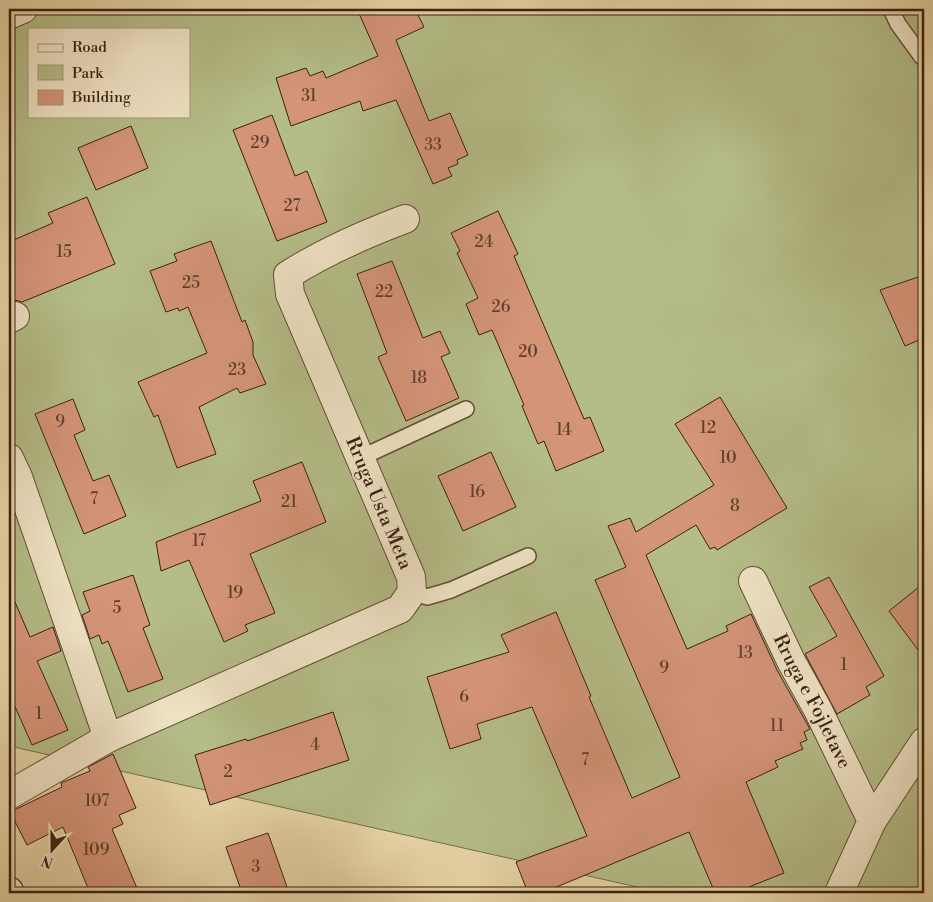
<svg xmlns="http://www.w3.org/2000/svg" width="933" height="902" font-family="'Libre Bodoni',serif">
	<style>
		.green { fill: #b4bc87; stroke: #776e4c; fill-rule: evenodd }
		.building { fill: #d49478; stroke: #3a2112 }
		.lines { fill: none; stroke-linecap: round; stroke-linejoin: round }
		.service-casing { stroke: #654e37; stroke-width: 18 }
		.minor-casing { stroke: #654e37; stroke-width: 30 }
		.secondary-casing { stroke: #3a2112; stroke-width: 30 }
		.service { stroke: #efe2c4; stroke-width: 15 }
		.minor { stroke: #efe2c4; stroke-width: 28 }
		.secondary { stroke: #efe2c4; stroke-width: 28 }
		.labels { text-anchor: middle; dominant-baseline: central; stroke-width: 4; stroke-linejoin: round; paint-order: stroke }
		.number-label { font-size: 16px; fill: #603e2c }
		.street-label { font-size: 19px; fill: #3a2112; stroke: #efe2c4 }
	</style>
	<rect width="100%" height="100%" fill="#e6d3a5"/>
	<filter id="stains"><feTurbulence type="fractalNoise" baseFrequency=".004" numOctaves="4"/><feColorMatrix values="0 0 0 0 .2 0 0 0 0 .09 0 0 0 0 .02 0 0 0 .5 -.17"/></filter>
	<radialGradient id="worn" r=".72"><stop offset=".6" stop-color="#630" stop-opacity="0"/><stop offset="1" stop-color="#630" stop-opacity=".3"/></radialGradient>
	<path class="green" d="M9 9H924V893H664L9 746ZM29 29H189V116H29Z"/>
	<g class="building">
		<path d="M357 9H415L424 27 396 40 429 121 450 113 468 155 457 160 458 164 448 168 452 176 433 184 396 100 363 111 360 101 291 126 276 78 306 68 310 76 323 71 326 78 378 56Z"/>
		<path d="M272 115 295 176 307 171 327 222 277 241 233 130Z"/>
		<path d="M131 126 148 168 96 190 78 148Z"/>
		<path d="M87 197 115 264 22 302 15 300 9 302V242L53 223 48 213Z"/>
		<path d="M498 211 518 254 514 256 584 419 590 417 604 451 556 471 544 441 538 444 522 406 524 405 492 330 479 335 466 304 478 298 457 253 460 251 451 233Z"/>
		<path d="M211 241 242 322 245 320 253 342V355L266 384 240 393 237 388 199 407 216 454 177 468 158 415 154 417 138 382 207 353 188 307 179 311 178 308 166 312 150 271 177 261 174 254Z"/>
		<path d="M392 261 423 338 440 331 450 353 441 357 459 398 406 421 378 357 387 353 357 274Z"/>
		<path d="M924 275V338L905 346 880 290Z"/>
		<path d="M720 397 787 508 717 550 715 547 710 549 696 525 646 555 687 649 728 631 726 626 751 614 777 670 810 729 804 732 807 740 800 743 803 749 775 761 778 767 746 782 784 873 734 893H715L689 832 542 893H528L516 862 587 836 532 707 477 724 481 739 450 749 427 677 509 652 501 635 556 612 591 696 589 697 632 798 680 777 595 580 626 567 608 526 630 518 636 532 714 485 675 424Z"/>
		<path d="M73 399 85 430 74 435 93 481 109 475 126 516 84 534 35 414Z"/>
		<path d="M491 452 516 507 463 531 438 476Z"/>
		<path d="M302 462 326 522 250 554 275 613 245 625 248 631 224 642 189 560 161 571 156 542 261 501 253 481Z"/>
		<path d="M133 575 150 625 143 628 163 679 128 692 108 641 102 644 99 635 90 639 82 615 90 611 83 592Z"/>
		<path d="M829 577 884 676 866 687 870 695 837 714 805 654 837 636 809 587Z"/>
		<path d="M924 583V658L889 611Z"/>
		<path d="M9 588 30 637 53 627 61 651 37 661 68 730 32 745 9 693Z"/>
		<path d="M333 712 349 760 210 805 195 755 246 739 247 741Z"/>
		<path d="M113 754 136 808 119 815 123 824 112 829 139 893H90L63 827 27 845 10 812 62 787 61 783 90 771 88 767Z"/>
		<path d="M268 833 287 887 268 893H242L226 847Z"/>
	</g>
	<g class="lines">
		<g class="service-casing">
			<g id="service">
				<path d="M891 9 898 24 922 57 924 58"/>
				<path d="M360 458 466 409"/>
				<path d="M412 592 427 597 451 590 528 556"/>
			</g>
		</g>
		<g class="minor-casing">
			<g id="minor">
				<path d="M9 15 23 9"/>
				<path d="M9 319 15 316"/>
				<path d="M9 458 18 477 108 738"/>
				<path id="s1" d="M753 581 791 661 818 710 872 821"/>
				<path d="M9 795 108 738 400 609 412 592 411 577 290 294 288 275C324 252 365 234 405 219"/>
				<path d="M839 893 872 821 924 742"/>
			</g>
		</g>
		<g class="secondary-casing">
			<path id="secondary" d="M9 891 10 893"/>
		</g>
		<use href="#service" class="service"/>
		<use href="#minor" class="minor"/>
		<use href="#secondary" class="secondary"/>
	</g>
	<g class="labels">
		<g class="number-label">
			<text x="309" y="96">31</text>
			<text x="260" y="143">29</text>
			<text x="433" y="145">33</text>
			<text x="292" y="206">27</text>
			<text x="484" y="242">24</text>
			<text x="64" y="252">15</text>
			<text x="191" y="283">25</text>
			<text x="384" y="292">22</text>
			<text x="501" y="307">26</text>
			<text x="528" y="352">20</text>
			<text x="237" y="370">23</text>
			<text x="419" y="378">18</text>
			<text x="60" y="422">9</text>
			<text x="708" y="428">12</text>
			<text x="564" y="430">14</text>
			<text x="728" y="458">10</text>
			<text x="477" y="492">16</text>
			<text x="94" y="499">7</text>
			<text x="289" y="502">21</text>
			<text x="735" y="506">8</text>
			<text x="199" y="541">17</text>
			<text x="235" y="593">19</text>
			<text x="117" y="608">5</text>
			<text x="745" y="653">13</text>
			<text x="844" y="665">1</text>
			<text x="664" y="668">9</text>
			<text x="464" y="697">6</text>
			<text x="39" y="714">1</text>
			<text x="777" y="726">11</text>
			<text x="315" y="745">4</text>
			<text x="585" y="760">7</text>
			<text x="228" y="772">2</text>
			<text x="97" y="801">107</text>
			<text x="96" y="850">109</text>
			<text x="256" y="867">3</text>
		</g>
		<g class="street-label">
			<text transform="translate(379 503) rotate(67)">Rruga Usta Meta</text>
			<text stroke="none"><textPath href="#s1" startOffset="134">Rruga e Fojletave</textPath></text>
		</g>
	</g>
	<rect width="933" height="902" fill="none" stroke="#e6d3a5" stroke-width="30"/>
	<rect x="10" y="10" width="913" height="882" fill="none" stroke="#3a2112" stroke-width="2.5"/>
	<rect x="15" y="15" width="903" height="872" fill="none" stroke="#3a2112"/>
	<rect x="28" y="28" width="162" height="90" fill="#efe2c4" stroke="#a7957d"/>
	<rect x="38" y="44" width="25" height="8" fill="#efe2c4" stroke="#a7957d"/>
	<text x="72" y="52" font-size="15" fill="#3a2112">Road</text>
	<rect x="38" y="65" width="25" height="15" fill="#b4bc87" stroke="#a7957d"/>
	<text x="72" y="78" font-size="15" fill="#3a2112">Park</text>
	<rect x="38" y="90" width="25" height="15" fill="#d49478" stroke="#a7957d"/>
	<text x="72" y="102" font-size="15" fill="#3a2112">Building</text>
	<g transform="translate(52 850) rotate(201)" stroke="#efe2c4" stroke-width="4" paint-order="stroke">
	<path d="M0-4L9 19L0 12L-9 19Z" fill="#3a2112"/>
	<text y="-8" font-size="14" font-weight="bold" text-anchor="middle" fill="#3a2112">N</text>
	</g>
	<rect width="100%" height="100%" filter="url(#stains)"/>
	<rect width="100%" height="100%" fill="url(#worn)"/>
</svg>
